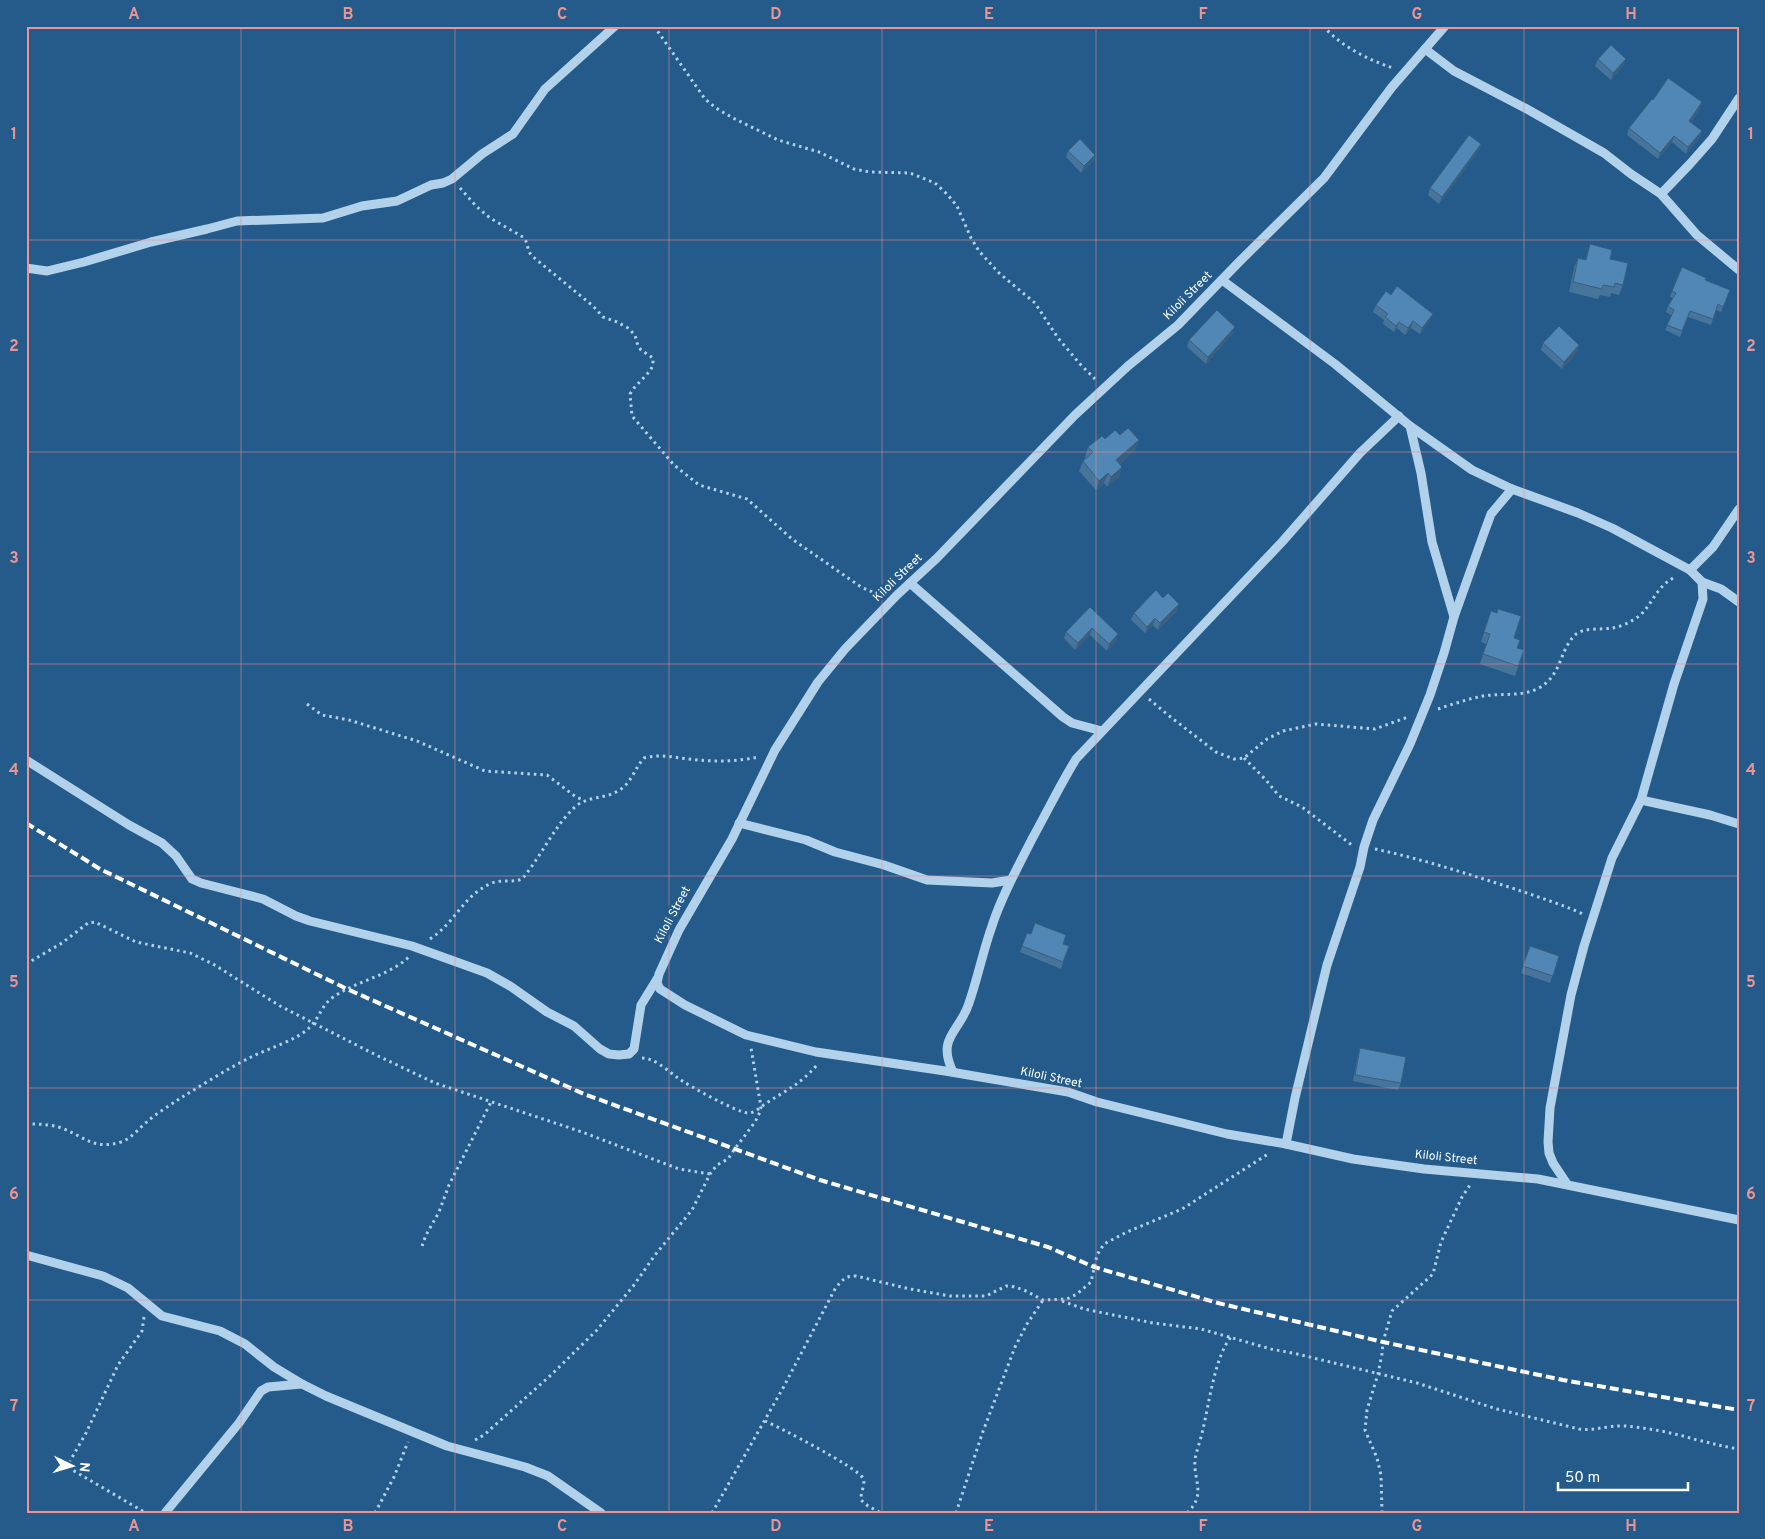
<svg xmlns="http://www.w3.org/2000/svg" width="1765" height="1539" font-family="Overpass,sans-serif">
	<style>
		.lines { fill: none; stroke-linecap: round; stroke-linejoin: round }
		.path { stroke: #b2d1ea; stroke-width: 3; stroke-dasharray: 2.5 4; stroke-linecap: butt }
		.minor { stroke: #b2d1ea; stroke-width: 9 }
		.rail { stroke: #fff; stroke-width: 4; stroke-dasharray: 9 4; stroke-linecap: butt }
		.wall { fill: #46749b }
		.shaded-wall { fill: #395e7e }
		.building { fill: #5187b4; stroke: #395e7e }
		.grid { fill: none; stroke: #ea9494; stroke-width: 1; stroke-opacity: 0.55 }
		.labels { text-anchor: middle; dominant-baseline: central; stroke-width: 5; stroke-linejoin: round; paint-order: stroke }
		.street-label { font-size: 12px; fill: #fff; stroke: #245b8b }
		.neatline { fill: none; stroke: #ea9494; stroke-width: 2 }
		.grid-label { font-size: 16px; text-anchor: middle; font-weight: bold; fill: #ea9494 }
	</style>
	<rect width="100%" height="100%" fill="#245b8b"/>
	<g class="lines">
		<g class="path">
			<path d="M654 26 705 99 716 108 733 118 778 140 819 152 854 169 870 172 910 173 935 183 947 194 957 206 971 238 979 251 999 273 1035 303 1058 338 1080 364 1095 379"/>
			<path d="M1323 26C1341 46 1368 60 1393 68"/>
			<path d="M460 188 477 207 490 218 523 237C529 243 526 249 532 256L593 306 603 317 617 322 628 328 635 335 638 346 641 350 653 358V365L650 371 634 388 630 394 632 416 674 465 699 485 747 499 792 539 861 587 879 595"/>
			<path d="M1149 699 1168 715 1216 752 1234 759 1244 758 1267 739 1283 731 1316 724 1375 729 1408 717"/>
			<path d="M307 704 322 715 349 720 417 741 485 771 547 775 576 797 584 800"/>
			<path d="M1438 709C1453 704 1468 699 1483 696 1502 693 1522 697 1539 688 1562 675 1559 651 1575 635 1584 627 1600 630 1612 628 1619 627 1627 624 1633 620 1652 610 1653 588 1675 577"/>
			<path d="M1244 758 1266 780 1279 796 1302 807 1353 846"/>
			<path d="M1375 849C1422 859 1468 874 1515 889 1538 897 1561 904 1583 914"/>
			<path d="M430 939C457 921 462 896 492 883 502 879 513 883 522 879 541 857 554 826 575 807 587 796 605 799 618 791 632 783 634 769 644 758 662 753 680 759 699 760 718 762 740 761 758 757"/>
			<path d="M26 964 62 943 88 923 95 922 136 942 190 953 213 964 280 1006 378 1056 435 1083 582 1132 679 1169 710 1174"/>
			<path d="M642 1058C655 1058 668 1071 678 1078 689 1086 736 1112 748 1113 756 1113 761 1106 768 1102 790 1088 799 1085 817 1065"/>
			<path d="M26 1124C39 1124 52 1124 64 1129 86 1138 94 1150 121 1142 132 1138 139 1128 148 1121 157 1113 169 1106 179 1099 202 1085 227 1069 251 1057 267 1049 297 1040 309 1028 319 1019 321 1006 332 998 355 981 387 977 409 957"/>
			<path d="M422 1246 426 1235 439 1212 449 1185 491 1102"/>
			<path d="M1062 1301 1084 1309 1153 1323 1201 1329 1271 1349 1297 1354 1417 1383 1497 1409 1579 1429C1595 1431 1609 1425 1625 1426 1649 1428 1674 1433 1697 1440 1712 1443 1724 1447 1739 1449"/>
			<path d="M144 1317 142 1331 118 1365 86 1433 70 1461 69 1468 146 1513"/>
			<path d="M765 1421C781 1428 856 1467 863 1478 866 1484 860 1493 861 1500L868 1506 881 1513"/>
			<path d="M475 1440 484 1435 551 1375 597 1330 634 1285 655 1255 692 1210 710 1174 717 1165 728 1159 734 1150 755 1122 759 1114 761 1107 751 1048"/>
			<path d="M375 1513 394 1477 408 1442"/>
			<path d="M712 1513 783 1388 835 1289C842 1280 845 1276 856 1276L910 1289 950 1296H986L1006 1286H1011L1024 1290 1043 1300 1067 1299 1077 1294 1091 1282 1097 1255 1104 1244 1127 1232 1182 1209 1268 1154"/>
			<path d="M956 1513 982 1434 1015 1347 1027 1324 1043 1300"/>
			<path d="M1187 1513C1207 1494 1193 1481 1195 1459 1197 1449 1201 1439 1203 1429 1209 1404 1215 1356 1231 1337"/>
			<path d="M1382 1513 1381 1475 1377 1458 1365 1430 1367 1410 1378 1374 1382 1354 1383 1342 1392 1311 1433 1274 1441 1242 1462 1197 1470 1185"/>
		</g>
		<g class="minor">
			<path d="M1445 26 1392 87 1324 178 1239 262 1178 325 1128 366 1075 415 937 558 897 595 845 649 818 682 775 750 732 839 679 930 659 974 657 983 660 989 685 1005 746 1035 816 1052 945 1071 1068 1092 1097 1102 1227 1134 1286 1144 1353 1159 1424 1169 1538 1179 1739 1220"/>
			<path d="M1425 49 1454 71 1525 108 1604 153 1631 174 1661 194 1697 235 1739 270"/>
			<path d="M1661 194 1689 165 1712 139 1739 98"/>
			<path d="M26 268 47 271 84 262 151 242 207 229 237 221 323 218 362 206 397 201 431 185 443 183 452 179 482 154 513 134 545 89 615 26"/>
			<path d="M1222 280 1335 364 1410 426 1472 470 1512 489 1578 513 1612 528 1690 570 1702 582 1703 599 1674 684 1641 800 1612 858 1584 946 1571 995 1550 1108 1548 1142 1549 1153 1553 1163 1567 1184"/>
			<path d="M1410 426 1421 473 1432 542 1454 617"/>
			<path d="M1690 570 1713 547 1739 509"/>
			<path d="M1702 582 1721 589 1739 602"/>
			<path d="M910 583 1063 717 1072 723 1102 731"/>
			<path d="M26 760 129 825 162 843 176 856 192 879 201 883 263 899 296 916 310 921 412 946 487 973 510 986 547 1012 574 1026 600 1049 609 1054 619 1055 629 1054 634 1049 641 1005 657 979"/>
			<path d="M1641 800 1710 815 1739 824"/>
			<path d="M739 823 806 840 835 852 884 865 927 880 992 883 1011 880"/>
			<path d="M953 1072C936 1037 960 1032 969 1003 978 977 983 951 992 926 1002 895 1018 867 1032 839 1047 812 1060 785 1076 759L1282 542 1360 453 1399 416"/>
			<path d="M1286 1144 1295 1098 1327 965 1360 867 1364 847 1373 820 1410 744 1430 695 1444 653 1454 617 1484 533 1491 514 1512 489"/>
			<path d="M26 1255 103 1276 128 1288 162 1316 220 1331 245 1344 274 1367 302 1384 326 1396 447 1446 525 1467 548 1476 601 1513"/>
			<path d="M165 1513 239 1423 261 1391 268 1387 302 1384"/>
		</g>
		<path class="rail" d="M26 823 100 869 347 989 584 1094 820 1180 1048 1247 1094 1267 1218 1303 1383 1342 1563 1380 1739 1410"/>
	</g>
	<g class="wall">
		<path d="M1598 59H1626L1623 66 1611 80 1595 66Z"/>
		<path d="M1653 100 1700 109 1691 122 1702 131 1699 138 1686 154 1672 142 1658 159 1627 135 1629 128Z"/>
		<path d="M1481 144 1479 150 1439 204 1428 195 1430 188Z"/>
		<path d="M1068 151 1095 155 1093 161 1081 173 1066 157Z"/>
		<path d="M1590 244 1610 259 1623 285 1619 295 1611 293 1610 297 1600 295 1598 299 1569 292 1574 268 1578 258 1585 260Z"/>
		<path d="M1705 280 1730 290 1721 312 1716 310 1711 325 1688 317 1680 337 1665 330 1672 316 1666 312 1668 306 1673 298 1670 297 1672 291Z"/>
		<path d="M1391 295 1430 320 1420 334 1411 328 1405 335 1397 328 1394 332 1383 324 1384 320 1373 312 1376 305Z"/>
		<path d="M1233 333 1206 364 1187 347 1189 340Z"/>
		<path d="M1543 343 1579 345 1577 352 1562 369 1541 350Z"/>
		<path d="M1120 435 1139 440 1135 450 1120 464 1122 467 1119 477 1107 487 1104 483 1096 490 1079 471 1083 461 1086 458 1085 457 1088 447 1105 439Z"/>
		<path d="M1090 607 1118 634 1116 641 1107 651 1090 635 1075 650 1064 638 1066 632Z"/>
		<path d="M1177 611 1158 630 1153 625 1145 633 1131 620 1134 613Z"/>
		<path d="M1491 611 1514 638 1517 648 1524 650 1515 676 1480 664 1486 644 1481 642Z"/>
		<path d="M1027 933 1069 946 1061 969 1020 952Z"/>
		<path d="M1530 946 1559 956 1550 983 1521 973Z"/>
		<path d="M1360 1048 1401 1083 1398 1090 1353 1081 1358 1055Z"/>
	</g>
	<g class="shaded-wall">
		<path d="M1626 59 1623 66 1611 80 1613 73Z"/>
		<path d="M1702 102 1700 109 1687 128 1689 121Z"/>
		<path d="M1702 131 1699 138 1686 154 1688 147Z"/>
		<path d="M1674 136 1672 142 1658 159 1660 153Z"/>
		<path d="M1481 144 1479 150 1439 204 1442 197Z"/>
		<path d="M1095 155 1093 161 1081 173 1084 166Z"/>
		<path d="M1433 314 1430 320 1420 334 1422 328Z"/>
		<path d="M1413 321 1411 328 1405 335 1408 328Z"/>
		<path d="M1399 322 1397 328 1394 332 1396 326Z"/>
		<path d="M1235 327 1233 333 1206 364 1208 357Z"/>
		<path d="M1579 345 1577 352 1562 369 1564 362Z"/>
		<path d="M1139 440 1135 450 1113 470 1116 460Z"/>
		<path d="M1122 467 1119 477 1107 487 1111 477Z"/>
		<path d="M1108 473 1104 483 1096 490 1099 481Z"/>
		<path d="M1179 604 1177 611 1158 630 1160 623Z"/>
		<path d="M1155 618 1153 625 1145 633 1147 627Z"/>
		<path d="M1092 628 1090 635 1075 650 1078 643Z"/>
		<path d="M1118 634 1116 641 1107 651 1109 644Z"/>
	</g>
	<g class="building">
		<path d="M1611 45 1626 59 1613 73 1598 59Z"/>
		<path d="M1668 78 1702 102 1689 121 1702 131 1688 147 1674 136 1660 153 1629 128 1652 99 1653 100Z"/>
		<path d="M1469 135 1481 144 1442 197 1430 188Z"/>
		<path d="M1080 139 1095 155 1084 166 1068 151Z"/>
		<path d="M1590 244 1612 250 1610 259 1628 263 1623 285 1615 283 1614 287 1603 285 1602 289 1573 282 1578 258 1586 260Z"/>
		<path d="M1682 267 1706 278 1705 280 1730 290 1723 307 1718 304 1713 319 1690 311 1682 331 1667 325 1674 310 1668 306 1676 293 1672 291Z"/>
		<path d="M1397 286 1433 314 1422 328 1413 321 1408 328 1399 322 1396 326 1385 317 1388 314 1376 305 1386 291 1391 295Z"/>
		<path d="M1217 310 1235 327 1208 357 1189 340Z"/>
		<path d="M1559 326 1579 345 1564 362 1543 343Z"/>
		<path d="M1128 428 1139 440 1116 460 1122 467 1111 477 1108 473 1099 481 1083 461 1093 452 1088 447 1102 436 1105 439 1115 430 1120 435Z"/>
		<path d="M1156 590 1163 598 1168 593 1179 604 1160 623 1155 618 1147 627 1134 613Z"/>
		<path d="M1090 607 1118 634 1109 644 1092 628 1078 643 1066 632Z"/>
		<path d="M1498 609 1521 616 1514 638 1520 640 1517 648 1524 650 1518 666 1483 654 1490 634 1484 632 1491 611 1497 613Z"/>
		<path d="M1035 923 1066 935 1063 944 1069 946 1063 962 1022 946 1027 933 1031 934Z"/>
		<path d="M1530 946 1559 956 1553 976 1523 966Z"/>
		<path d="M1360 1048 1406 1057 1401 1083 1355 1075Z"/>
	</g>
	<path class="grid" d="M241 26V1513M455 26V1513M669 26V1513M882 26V1513M1096 26V1513M1310 26V1513M1524 26V1513M26 240H1739M26 452H1739M26 664H1739M26 876H1739M26 1088H1739M26 1300H1739"/>
	<g class="labels">
		<g class="street-label">
			<text transform="translate(1188 296) rotate(-45)">Kiloli Street</text>
			<text transform="translate(898 578) rotate(-44)">Kiloli Street</text>
			<text transform="translate(673 915) rotate(-62)">Kiloli Street</text>
			<text transform="translate(1051 1078) rotate(12)">Kiloli Street</text>
			<text transform="translate(1446 1158) rotate(6)">Kiloli Street</text>
		</g>
	</g>
	<rect width="1765" height="1539" fill="none" stroke="#245b8b" stroke-width="55"/>
	<g transform="translate(72 1466) rotate(95)" stroke="#245b8b" stroke-width="4" paint-order="stroke">
	<path d="M0-4L9 19L0 12L-9 19Z" fill="#ffffff"/>
	<text y="-8" font-size="14" font-weight="bold" text-anchor="middle" fill="#ffffff">N</text>
	</g>
	<path d="M1558 1482v8h130v-8" fill="none" stroke="#ffffff" stroke-width="2.5"/>
	<text x="1565" y="1482" font-size="15" fill="#ffffff" stroke="#245b8b" stroke-width="4" paint-order="stroke">50 m</text>
	<rect x="28" y="28" width="1710" height="1484" class="neatline"/>
	<g class="grid-label">
		<text x="134" y="19">A</text>
		<text x="348" y="19">B</text>
		<text x="562" y="19">C</text>
		<text x="776" y="19">D</text>
		<text x="989" y="19">E</text>
		<text x="1203" y="19">F</text>
		<text x="1417" y="19">G</text>
		<text x="1631" y="19">H</text>
		<text x="14" y="139">1</text>
		<text x="1751" y="139">1</text>
		<text x="14" y="351">2</text>
		<text x="1751" y="351">2</text>
		<text x="14" y="563">3</text>
		<text x="1751" y="563">3</text>
		<text x="14" y="775">4</text>
		<text x="1751" y="775">4</text>
		<text x="14" y="987">5</text>
		<text x="1751" y="987">5</text>
		<text x="14" y="1199">6</text>
		<text x="1751" y="1199">6</text>
		<text x="14" y="1411">7</text>
		<text x="1751" y="1411">7</text>
		<text x="134" y="1531">A</text>
		<text x="348" y="1531">B</text>
		<text x="562" y="1531">C</text>
		<text x="776" y="1531">D</text>
		<text x="989" y="1531">E</text>
		<text x="1203" y="1531">F</text>
		<text x="1417" y="1531">G</text>
		<text x="1631" y="1531">H</text>
	</g>
</svg>
